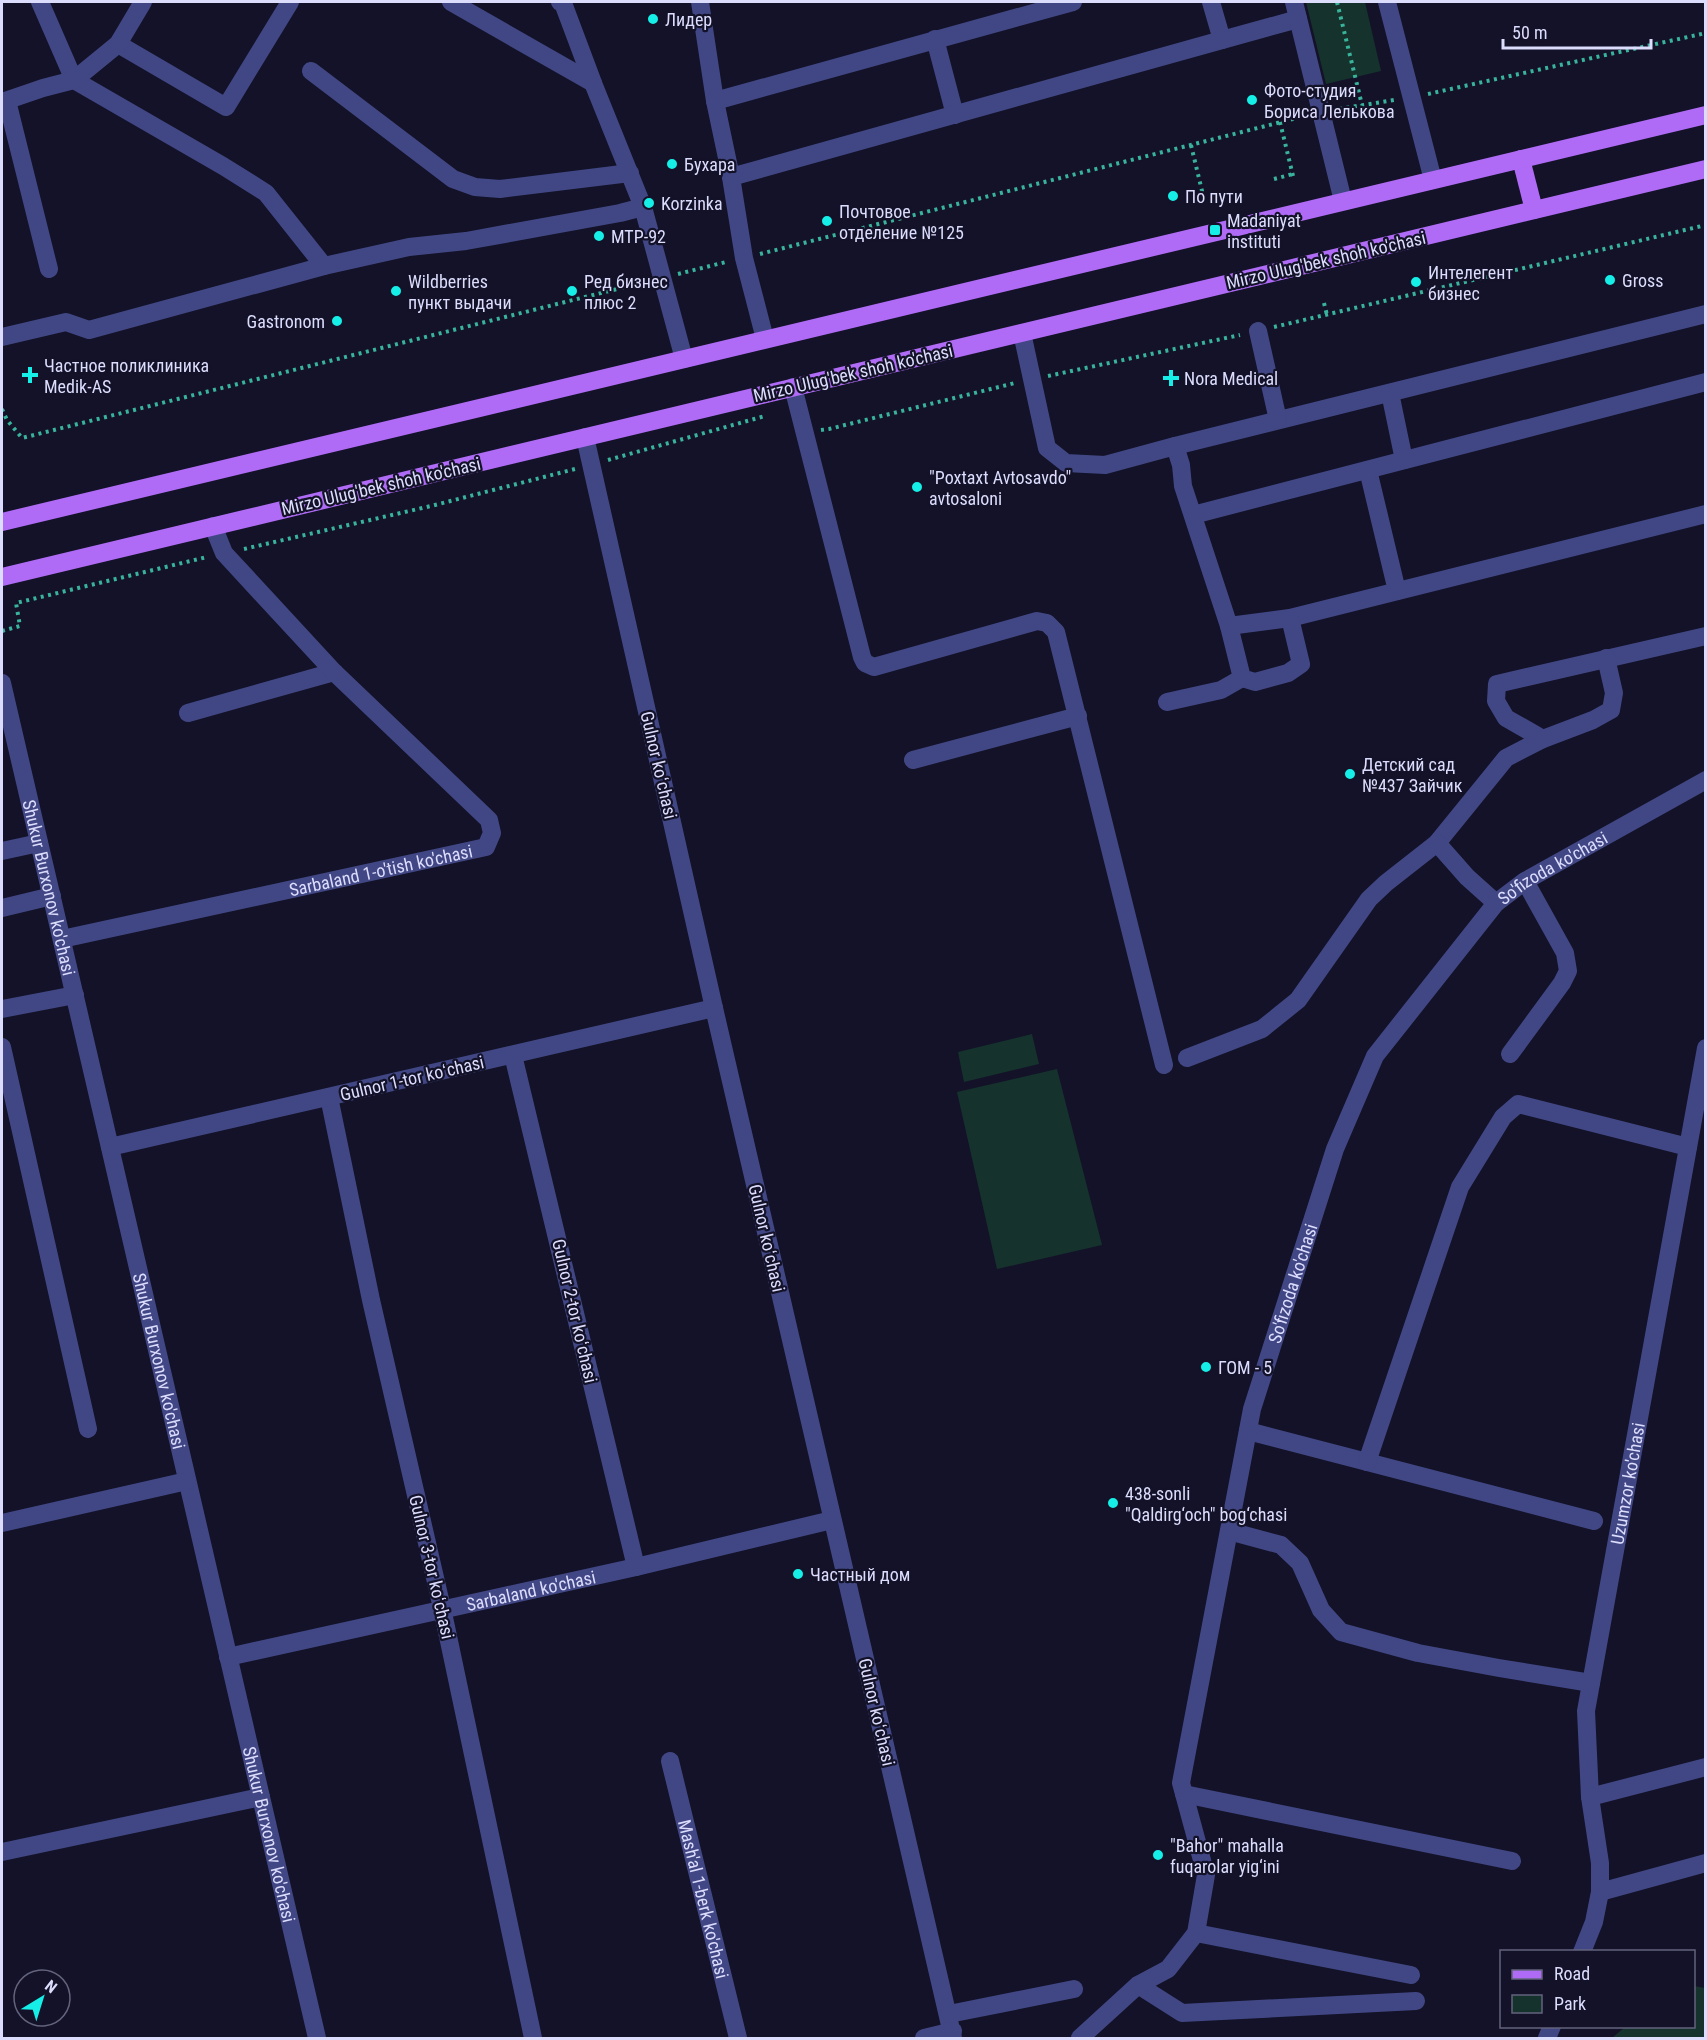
<svg xmlns="http://www.w3.org/2000/svg" width="1707" height="2040" font-family="'Roboto Condensed',sans-serif">
	<style>
		.green { fill: #16322d }
		.lines { fill: none; stroke-linecap: round; stroke-linejoin: round }
		.path { stroke: #39b39b; stroke-width: 4; stroke-dasharray: 3 4.5; stroke-linecap: butt }
		.minor { stroke: #414784; stroke-width: 18 }
		.major { stroke: #af6bf5; stroke-width: 18 }
		.poi-dot { fill: #15efe8; stroke: #131228; stroke-width: 2 }
		.labels { text-anchor: middle; dominant-baseline: central; stroke-width: 4.5; stroke-linejoin: round; paint-order: stroke }
		.poi-label { font-size: 18px; fill: #dcdcfd; stroke: #131228; text-anchor: start }
		.street-label { font-size: 18px; fill: #dcdcfd; stroke: #131228 }
	</style>
	<rect width="100%" height="100%" fill="#131228"/>
	<g class="green">
		<path d="M1306 2H1365L1381 71 1326 84Z"/>
		<path d="M1032 1034 1039 1064 964 1082 958 1052Z"/>
		<path d="M1057 1069 1102 1245 997 1269 957 1092Z"/>
		<path d="M1694 1986 1705 1988V2038H1612L1625 2027 1694 2026Z"/>
	</g>
	<g class="lines">
		<g class="path">
			<path d="M1337 2 1362 105"/>
			<path d="M1428 94 1706 33"/>
			<path d="M1339 109 1394 100"/>
			<path d="M1280 122 1294 180"/>
			<path d="M1191 145 1203 195"/>
			<path d="M1274 179 1293 174"/>
			<path d="M760 254 1305 116"/>
			<path d="M678 274 726 262"/>
			<path d="M1324 303 1327 315"/>
			<path d="M1274 327 1706 225"/>
			<path d="M1048 376 1240 335"/>
			<path d="M2 409 7 420 22 438 645 282"/>
			<path d="M821 430 829 429 1015 383"/>
			<path d="M608 460 765 416"/>
			<path d="M244 549 431 506 575 469"/>
			<path d="M2 631 20 626 16 603 207 557"/>
		</g>
		<g class="minor">
			<path d="M40 2 74 80 223 166 266 193 324 266"/>
			<path d="M560 2 563 3 593 83"/>
			<path d="M700 2 715 101 731 177 744 258 765 339"/>
			<path d="M1211 2 1222 40 1298 19"/>
			<path d="M1294 2 1343 201"/>
			<path d="M1387 2 1433 180"/>
			<path d="M935 39 955 115"/>
			<path d="M118 44 226 107 290 2"/>
			<path d="M311 71 453 179 475 187 500 189 630 173"/>
			<path d="M7 101 49 269"/>
			<path d="M715 101 1073 2"/>
			<path d="M2 102 43 88 74 80 118 44 143 2"/>
			<path d="M731 177 1222 40"/>
			<path d="M643 207 684 359"/>
			<path d="M1706 314 1175 446 1181 465 1183 486 1229 626 1290 618 1706 514"/>
			<path d="M1258 331 1278 420"/>
			<path d="M1022 333 1047 448 1066 463 1105 465 1175 446"/>
			<path d="M2 337 66 322 89 330 324 266 409 247 466 241 620 213 643 207 593 83 451 2"/>
			<path d="M793 387 862 657 865 663 874 667 1037 621 1047 623 1056 632 1164 1065"/>
			<path d="M1390 393 1404 460"/>
			<path d="M585 437 714 1008 953 2038"/>
			<path d="M1368 470 1397 591"/>
			<path d="M1193 515 1706 382"/>
			<path d="M1229 626 1242 678 1255 682 1288 673 1301 664 1290 618"/>
			<path id="s1" d="M2 683 317 2038"/>
			<path d="M1167 702 1221 690 1242 678"/>
			<path d="M188 713 334 672"/>
			<path d="M1543 739 1506 718 1496 701 1497 684 1706 636"/>
			<path d="M913 760 1078 716"/>
			<path d="M1437 843 1506 758 1543 739 1593 720 1611 710 1614 693 1606 658"/>
			<path d="M2 851 39 843"/>
			<path d="M2 908 52 896"/>
			<path id="s2" d="M62 939 486 847 492 833 489 820 334 672 224 553 213 526"/>
			<path d="M2 1009 75 995"/>
			<path d="M2 1047 88 1429"/>
			<path d="M1510 1054 1562 983 1568 971 1565 953 1525 881"/>
			<path d="M513 1055 636 1567"/>
			<path d="M1187 1058 1262 1029 1298 1000 1369 899 1386 883 1437 843 1467 877 1496 903"/>
			<path d="M329 1097 371 1300 442 1608 533 2038"/>
			<path d="M110 1147 714 1008"/>
			<path d="M1248 1431 1594 1521"/>
			<path d="M1367 1462 1460 1187 1503 1117 1518 1104 1688 1147"/>
			<path d="M2 1523 187 1481"/>
			<path d="M1229 1531 1281 1545 1300 1563 1321 1610 1341 1632 1418 1653 1499 1668 1591 1683"/>
			<path id="s3" d="M228 1657 636 1567 832 1520"/>
			<path id="s4" d="M670 1761 738 2038"/>
			<path d="M1184 1794 1512 1861"/>
			<path d="M1590 1797 1706 1767"/>
			<path d="M2 1852 261 1797"/>
			<path d="M1600 1892 1706 1863"/>
			<path d="M1196 1933 1411 1975"/>
			<path id="s5" d="M1582 1952 1594 1922 1600 1892V1863L1590 1797 1586 1711 1706 1048"/>
			<path d="M1138 1985 1182 2013 1416 2001"/>
			<path d="M949 2014 1074 1989"/>
			<path d="M924 2038 953 2031"/>
			<path id="s6" d="M1080 2038 1138 1985 1168 1969 1196 1933 1206 1875 1181 1783 1252 1409 1335 1149 1375 1056 1496 903 1525 881 1706 780"/>
			<path d="M1547 2038 1552 2026"/>
		</g>
		<g class="major">
			<path d="M1521 159 1534 210"/>
			<path d="M2 522 1706 115"/>
			<path d="M2 577 1706 169"/>
		</g>
	</g>
	<g class="poi-dot">
		<circle cx="653" cy="19" r="6"/>
		<circle cx="1252" cy="100" r="6"/>
		<circle cx="672" cy="164" r="6"/>
		<circle cx="1173" cy="196" r="6"/>
		<circle cx="649" cy="203" r="6"/>
		<circle cx="827" cy="221" r="6"/>
		<rect x="1209" y="224" width="12" height="12" rx="3"/>
		<circle cx="599" cy="236" r="6"/>
		<circle cx="1610" cy="280" r="6"/>
		<circle cx="1416" cy="282" r="6"/>
		<circle cx="396" cy="291" r="6"/>
		<circle cx="572" cy="291" r="6"/>
		<circle cx="337" cy="321" r="6"/>
		<path d="M27 366h6v6h6v6h-6v6h-6v-6h-6v-6h6z"/>
		<path d="M1168 369h6v6h6v6h-6v6h-6v-6h-6v-6h6z"/>
		<circle cx="917" cy="487" r="6"/>
		<circle cx="1350" cy="774" r="6"/>
		<circle cx="1206" cy="1367" r="6"/>
		<circle cx="1113" cy="1503" r="6"/>
		<circle cx="798" cy="1574" r="6"/>
		<circle cx="1158" cy="1855" r="6"/>
	</g>
	<g class="labels">
		<g class="poi-label">
			<text x="665" y="19">Лидер</text>
			<text x="1264" y="90">Фото-студия<tspan x="1264" dy="21">Бориса Лелькова</tspan></text>
			<text x="684" y="164">Бухара</text>
			<text x="1185" y="196">По пути</text>
			<text x="661" y="203">Korzinka</text>
			<text x="839" y="211">Почтовое<tspan x="839" dy="21">отделение №125</tspan></text>
			<text x="1227" y="220">Madaniyat<tspan x="1227" dy="21">instituti</tspan></text>
			<text x="611" y="236">MTP-92</text>
			<text x="1428" y="272">Интелегент<tspan x="1428" dy="21">бизнес</tspan></text>
			<text x="1622" y="280">Gross</text>
			<text x="408" y="281">Wildberries<tspan x="408" dy="21">пункт выдачи</tspan></text>
			<text x="584" y="281">Ред бизнес<tspan x="584" dy="21">плюс 2</tspan></text>
			<text x="325" y="321" text-anchor="end">Gastronom</text>
			<text x="44" y="365">Частное поликлиника<tspan x="44" dy="21">Medik-AS</tspan></text>
			<text x="1184" y="378">Nora Medical</text>
			<text x="929" y="477">"Poxtaxt Avtosavdo"<tspan x="929" dy="21">avtosaloni</tspan></text>
			<text x="1362" y="764">Детский сад<tspan x="1362" dy="21">№437 Зайчик</tspan></text>
			<text x="1218" y="1367">ГОМ - 5</text>
			<text x="1125" y="1493">438-sonli<tspan x="1125" dy="21">"Qaldirg‘och" bog‘chasi</tspan></text>
			<text x="810" y="1574">Частный дом</text>
			<text x="1170" y="1845">"Bahor" mahalla<tspan x="1170" dy="21">fuqarolar yig‘ini</tspan></text>
		</g>
		<g class="street-label">
			<text transform="translate(1326 260) rotate(-13)">Mirzo Ulug'bek shoh ko'chasi</text>
			<text transform="translate(853 373) rotate(-13)">Mirzo Ulug'bek shoh ko'chasi</text>
			<text transform="translate(381 486) rotate(-13)">Mirzo Ulug'bek shoh ko'chasi</text>
			<text transform="translate(659 765) rotate(77)">Gulnor koʻchasi</text>
			<text stroke="none"><textPath href="#s6" startOffset="1329">So'fizoda ko'chasi</textPath></text>
			<text stroke="none"><textPath href="#s2" startOffset="326">Sarbaland 1-o'tish ko'chasi</textPath></text>
			<text stroke="none"><textPath href="#s1" startOffset="210">Shukur Burxonov ko'chasi</textPath></text>
			<text transform="translate(412 1078) rotate(-13)">Gulnor 1-tor koʻchasi</text>
			<text transform="translate(767 1238) rotate(77)">Gulnor koʻchasi</text>
			<text stroke="none"><textPath href="#s6" startOffset="825">So'fizoda ko'chasi</textPath></text>
			<text transform="translate(575 1311) rotate(77)">Gulnor 2-tor koʻchasi</text>
			<text stroke="none"><textPath href="#s1" startOffset="696">Shukur Burxonov ko'chasi</textPath></text>
			<text stroke="none"><textPath href="#s5" startOffset="476">Uzumzor ko'chasi</textPath></text>
			<text transform="translate(432 1567) rotate(77)">Gulnor 3-tor koʻchasi</text>
			<text stroke="none"><textPath href="#s3" startOffset="310">Sarbaland ko'chasi</textPath></text>
			<text transform="translate(877 1712) rotate(77)">Gulnor koʻchasi</text>
			<text stroke="none"><textPath href="#s1" startOffset="1182">Shukur Burxonov ko'chasi</textPath></text>
			<text stroke="none"><textPath href="#s4" startOffset="142">Mash'al 1-berk ko'chasi</textPath></text>
		</g>
	</g>
	<rect width="1707" height="2040" fill="none" stroke="#dcdcfd" stroke-width="6"/>
	<rect x="1500" y="1950" width="195" height="78" fill="#131228" stroke="#63637d" stroke-width="1.5"/>
	<rect x="1512" y="1970" width="30" height="9" fill="#af6bf5" stroke="#63637d" stroke-width="1.5"/>
	<text x="1554" y="1980" font-size="18" fill="#dcdcfd">Road</text>
	<rect x="1512" y="1995" width="30" height="18" fill="#16322d" stroke="#63637d" stroke-width="1.5"/>
	<text x="1554" y="2010" font-size="18" fill="#dcdcfd">Park</text>
	<g transform="translate(42 1998) rotate(38)"><circle r="28" fill="#131228" stroke="#63637d" stroke-width="1.5"/>
	<path d="M0-4.5L10 22L0 15L-10 22Z" fill="#15efe8"/>
	<text y="-9" font-size="16" font-weight="bold" text-anchor="middle" fill="#dcdcfd">N</text>
	</g>
	<path d="M1503 39v9h148v-9" fill="none" stroke="#dcdcfd" stroke-width="3"/>
	<text x="1512" y="39" font-size="18" fill="#dcdcfd" stroke="#131228" stroke-width="4.5" paint-order="stroke">50 m</text>
</svg>
